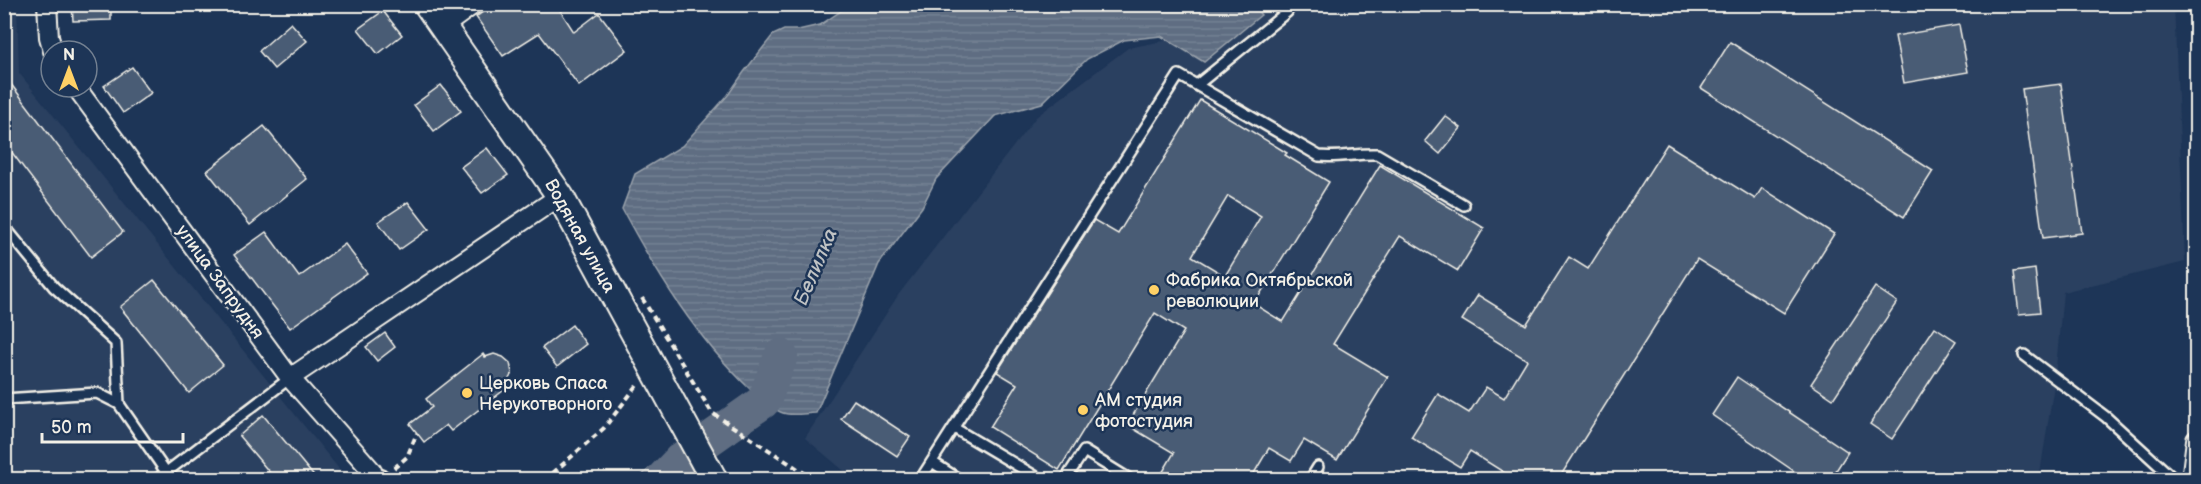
<svg xmlns="http://www.w3.org/2000/svg" width="2201" height="484" font-family="'Balsamiq Sans',sans-serif">
	<style>
		.built { fill: #2a4060 }
		.water { fill: url(#water-rules); stroke: #9aa2ab; stroke-width: 1.5 }
		.lines { fill: none; stroke-linecap: round; stroke-linejoin: round }
		.river { stroke: #5e6d82; stroke-width: 34 }
		.building { fill: #485b74; stroke: #f4f1e8; stroke-width: 1.5; fill-rule: evenodd }
		.lane-casing { stroke: #f4f1e8; stroke-width: 14 }
		.street-casing { stroke: #f4f1e8; stroke-width: 22 }
		.secondary-casing { stroke: #f4f1e8; stroke-width: 30 }
		.path { stroke: #f4f1e8; stroke-width: 4; stroke-dasharray: 6 4.5; stroke-linecap: butt }
		.lane { stroke: #1d3557; stroke-width: 9 }
		.street { stroke: #1d3557; stroke-width: 18 }
		.secondary { stroke: #1d3557; stroke-width: 26 }
		.poi-dot { fill: #ffd166; stroke: #1d3557; stroke-width: 2 }
		.labels { text-anchor: middle; dominant-baseline: central; stroke-width: 5; stroke-linejoin: round; paint-order: stroke }
		.street-label { font-size: 18px; fill: #f4f1e8; stroke: #1d3557 }
		.poi-label { font-size: 18px; fill: #f4f1e8; stroke: #1d3557; text-anchor: start }
		.water-label { font-size: 20px; font-style: italic; fill: #c0c3c4; stroke: #1d3557 }
	</style>
	<defs>
		<pattern id="water-rules" width="6" height="5" patternUnits="userSpaceOnUse" patternTransform="scale(1.5)"><rect width="6" height="5" fill="#5e6d82"/><path d="M0 2.5h6" fill="none" stroke="#768294"/></pattern>
	</defs>
	<rect width="100%" height="100%" fill="#1d3557"/>
	<filter id="ink" filterUnits="userSpaceOnUse"><feTurbulence type="fractalNoise" baseFrequency=".0167" numOctaves="2"/><feDisplacementMap in="SourceGraphic" scale="12" xChannelSelector="R" yChannelSelector="G"/><feConvolveMatrix kernelMatrix="1 2 1 2 8 2 1 2 1" color-interpolation-filters="sRGB"/></filter>
	<g filter="url(#ink)">
		<g class="built">
			<path d="M4 5H17L19 73 347 479H5Z"/>
			<path d="M1198 5H2174L2185 262 2063 292 2055 379 2039 479 855 480 805 438 899 294 1036 117 1128 48 1164 41Z"/>
		</g>
		<g class="water">
			<path d="M1252 4 1261 15 1204 62 1161 36 1124 40 1087 59 1042 103 995 116 936 179 922 207 879 264 816 413C806 413 792 416 783 413 771 409 759 397 750 389 696 338 657 274 622 209L635 174 682 146 728 95 744 72 773 35 784 30H798L820 25 850 5Z"/>
			<path d="M675 455 680 460 672 479H638L650 468Z"/>
		</g>
		<g class="lines">
			<path class="river" d="M661 480 680 460 764 401 781 356"/>
		</g>
		<g class="building">
			<path d="M72 4H111V20L73 21Z"/>
			<path d="M494 4H556L574 32 599 13 627 50 579 86 539 33 503 56 476 17Z"/>
			<path d="M383 11 402 35 378 54 358 29Z"/>
			<path d="M291 23 307 41 274 69 259 51Z"/>
			<path d="M1959 25 1968 72 1904 83 1895 36Z"/>
			<path d="M1730 42 1933 171 1904 217 1701 88Z"/>
			<path d="M132 67 151 93 123 113 104 86Z"/>
			<path d="M4 75 123 232 91 257 4 142Z"/>
			<path d="M2061 84 2082 233 2043 238 2022 89Z"/>
			<path d="M441 85 461 111 434 131 414 105Z"/>
			<path d="M1200 100 1287 153 1285 155 1329 182 1254 304 1283 322 1380 165 1484 228 1458 271 1400 236 1333 344 1388 377 1337 460 1304 440 1291 461 1269 448 1250 480H1158L1174 453 1127 425 1184 331 1155 313 1059 470 990 427 1017 384 997 372 1094 220 1118 234ZM1228 196 1261 216 1225 276 1192 256Z"/>
			<path d="M1445 116 1461 128 1440 154 1425 141Z"/>
			<path d="M264 126 307 179 250 225 207 171Z"/>
			<path d="M1667 144 1755 199 1762 188 1834 234 1784 313 1697 259 1558 480H1516L1470 451 1460 467 1411 437 1438 394 1469 413 1486 387 1504 398 1527 360 1462 320 1478 295 1526 325 1569 257 1588 269Z"/>
			<path d="M487 148 508 175 482 193 461 167Z"/>
			<path d="M408 202 429 229 399 250 378 222Z"/>
			<path d="M266 232 299 277 345 244 367 273 290 328 234 255Z"/>
			<path d="M2035 269 2040 312 2019 314 2014 272Z"/>
			<path d="M154 280 223 365 189 393 120 307Z"/>
			<path d="M1875 287 1897 302 1833 399 1811 384Z"/>
			<path d="M572 325 586 344 557 367 542 348Z"/>
			<path d="M1935 327 1956 341 1892 439 1870 424Z"/>
			<path d="M385 333 395 347 377 361 366 347Z"/>
			<path d="M483 354 485 357 494 354 503 357 510 363 512 373 506 385 508 387 451 431 446 425 424 442 410 424 432 407 426 399Z"/>
			<path d="M1737 377 1848 452 1830 480H1807L1712 415Z"/>
			<path d="M854 400 910 437 897 456 841 419Z"/>
			<path d="M263 415 317 480H276L239 436Z"/>
		</g>
		<g class="lines">
			<g class="lane-casing">
				<g id="lane">
					<path d="M1197 85 1287 12 1282 4"/>
					<path d="M4 226 54 287 116 343 119 404"/>
					<path d="M2024 355 2106 417 2175 480"/>
					<path d="M4 399 97 393 119 404 166 472"/>
					<path d="M954 428 1035 476 1033 480"/>
					<path d="M932 462 960 480"/>
					<path d="M372 471 384 476 387 480"/>
					<path d="M156 480 290 378"/>
					<path d="M920 480 1179 75 1319 156C1340 158 1357 153 1377 154L1464 205"/>
					<path d="M1065 480 1084 451 1131 480"/>
					<path d="M1310 480 1318 467"/>
				</g>
			</g>
			<g class="street-casing">
				<g id="street">
					<path d="M47 4 49 37 53 51"/>
					<path d="M444 26 474 4"/>
					<path d="M76 87 290 378 372 471"/>
					<path d="M290 378 560 196"/>
					<path d="M2191 480 2196 440"/>
				</g>
			</g>
			<g class="secondary-casing">
				<path id="secondary" d="M427 4 560 196 714 480"/>
			</g>
			<g class="path">
				<path d="M642 298 712 413 815 480"/>
				<path d="M394 468 407 457 417 433"/>
				<path d="M545 480 604 428 639 383"/>
			</g>
			<use href="#lane" class="lane"/>
			<use href="#street" class="street"/>
			<use href="#secondary" class="secondary"/>
		</g>
	</g>
	<g class="poi-dot">
		<circle cx="1154" cy="290" r="6"/>
		<circle cx="467" cy="393" r="6"/>
		<circle cx="1083" cy="410" r="6"/>
	</g>
	<g class="labels">
		<g class="street-label">
			<text transform="translate(580 236) rotate(61)">Водяная улица</text>
			<text transform="translate(220 282) rotate(54)">улица Запрудня</text>
		</g>
		<g class="poi-label">
			<text x="1166" y="280">Фабрика Октябрьской<tspan x="1166" dy="21">революции</tspan></text>
			<text x="479" y="383">Церковь Спаса<tspan x="479" dy="21">Нерукотворного</tspan></text>
			<text x="1095" y="400">АМ студия<tspan x="1095" dy="21">фотостудия</tspan></text>
		</g>
		<g class="water-label">
			<text transform="translate(816 267) rotate(-67)">Белилка</text>
		</g>
	</g>
	<rect width="2201" height="484" fill="none" stroke="#1d3557" stroke-width="24"/>
	<rect x="12" y="12" width="2177" height="460" fill="none" stroke="#f4f1e8" stroke-width="2" filter="url(#ink)"/>
	<g transform="translate(69 69)"><circle r="28" fill="#1d3557" stroke="#738091" stroke-width="1.5"/>
	<path d="M0-4.5L10 22L0 15L-10 22Z" fill="#ffd166"/>
	<text y="-9" font-size="16" font-weight="bold" text-anchor="middle" fill="#f4f1e8">N</text>
	</g>
	<path d="M42 433v9h141v-9" fill="none" stroke="#f4f1e8" stroke-width="3"/>
	<text x="51" y="433" font-size="18" fill="#f4f1e8" stroke="#1d3557" stroke-width="4.5" paint-order="stroke">50 m</text>
</svg>
